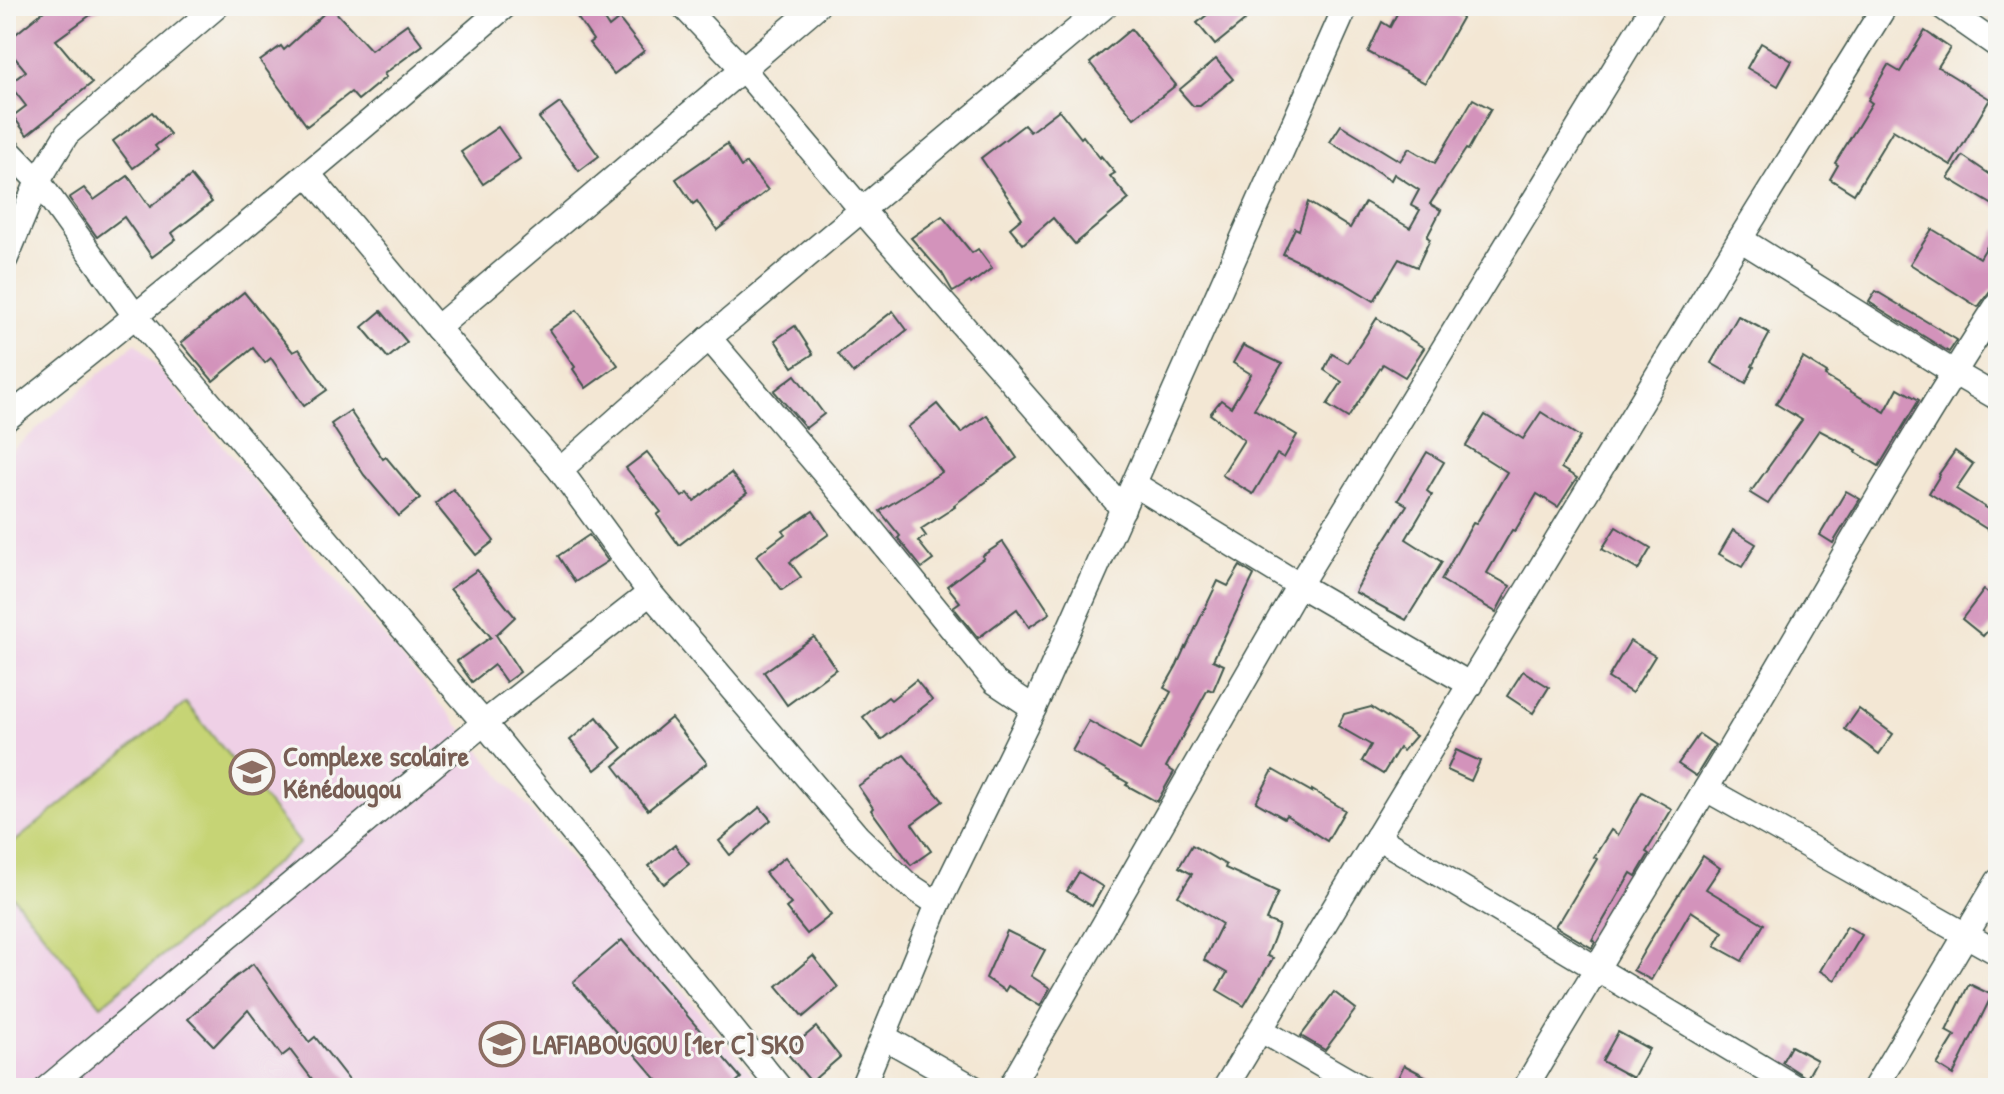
<svg xmlns="http://www.w3.org/2000/svg" width="2004" height="1094" font-family="'Patrick Hand',sans-serif">
	<style>
		.built { fill: #efd0e6 }
		.green { fill: #c6d475; stroke: #728854; stroke-width: 2 }
		.building { fill: #d393bb }
		.lines { fill: none; stroke-linecap: round; stroke-linejoin: round }
		.minor-casing { stroke: #3f564c; stroke-width: 27 }
		.minor { stroke: #fff; stroke-width: 24 }
		.labels { text-anchor: middle; dominant-baseline: central; stroke-width: 6; stroke-linejoin: round; paint-order: stroke }
		.education-label { font-size: 28px; font-weight: bold; fill: #785e54; stroke: #f6f6f2; text-anchor: start }
	</style>
	<rect width="100%" height="100%" fill="#f6f6f2"/>
	<filter id="ink" filterUnits="userSpaceOnUse"><feTurbulence type="fractalNoise" baseFrequency=".0125" numOctaves="2"/><feDisplacementMap in="SourceGraphic" scale="16" xChannelSelector="R" yChannelSelector="G"/><feConvolveMatrix kernelMatrix="1 2 1 2 8 2 1 2 1" color-interpolation-filters="sRGB"/></filter>
	<filter id="wash" filterUnits="userSpaceOnUse"><feTurbulence type="fractalNoise" baseFrequency=".006" numOctaves="4" result="noise"/><feDisplacementMap in="SourceGraphic" scale="32" xChannelSelector="R" yChannelSelector="G"/><feGaussianBlur stdDeviation="1.8" result="paint"/><feColorMatrix in="noise" values="0 0 0 0 0 0 0 0 0 0 0 0 0 0 0 0 0 1.4 0 .05"/><feComposite in="paint" operator="in"/></filter>
	<g filter="url(#wash)">
		<rect width="100%" height="100%" fill="#f3e7d4"/>
		<path class="built" d="M136 342 764 1088H6V456Z"/>
		<path class="green" d="M186 703 300 843 101 1005 6 888V849Z"/>
		<g id="blocks">
			<g class="building">
				<path d="M50 6H103L56 40 92 83 27 135 13 116 26 106 9 84 26 71 6 47V42Z"/>
				<path d="M587 6H595L609 27 619 19 644 51 614 74 589 43 593 40 575 14Z"/>
				<path d="M1218 6H1263L1215 45 1197 23Z"/>
				<path d="M1401 6H1441L1462 18 1425 83 1368 52 1382 22 1390 27Z"/>
				<path d="M331 7 371 50 407 24 423 45 384 74 386 77 358 100 351 92 307 126 260 61 281 46 284 50Z"/>
				<path d="M1131 29 1176 85 1134 118 1090 63Z"/>
				<path d="M1925 31 1950 48 1938 67 1990 99 1951 165 1893 130 1854 194 1830 179 1838 165 1835 163 1872 103 1868 100 1888 65 1900 72Z"/>
				<path d="M1761 43 1792 61 1778 86 1747 68Z"/>
				<path d="M1216 59 1233 79 1200 106H1193L1179 90Z"/>
				<path d="M1473 99 1491 109 1468 150 1466 149 1430 204 1441 210 1427 237 1430 239 1417 267 1399 259 1374 301 1344 283 1283 254 1295 228 1299 230 1308 202 1350 228 1365 202 1410 228 1420 210 1411 205 1419 190 1394 174 1391 180 1330 142 1341 125 1400 161 1409 148 1435 163Z"/>
				<path d="M560 103 599 156 579 171 539 118Z"/>
				<path d="M1059 110 1081 138 1083 136 1100 158 1101 156 1115 173 1110 176 1129 199 1075 244 1053 218 1023 244 1010 228 1022 218 981 158 1024 125 1030 132Z"/>
				<path d="M152 112 170 134 155 146 158 150 133 168 113 141Z"/>
				<path d="M498 127 520 159 483 184 461 152Z"/>
				<path d="M727 144 741 167 746 163 768 190 717 230 697 201 693 204 676 179Z"/>
				<path d="M1963 156 1998 180V208L1948 178Z"/>
				<path d="M128 176 150 207 191 176 212 202 172 233 176 239 152 257 124 217 97 237 69 198 84 188 94 200Z"/>
				<path d="M942 216 972 253 978 249 992 268 971 284 970 282 953 292 942 273 911 238Z"/>
				<path d="M1998 228V289L1990 291 1978 307 1910 264 1932 229 1980 258Z"/>
				<path d="M1876 291 1957 340 1949 352 1869 302Z"/>
				<path d="M244 292 293 352 299 349 327 390 304 406 271 358 265 363 253 348 213 381 181 343Z"/>
				<path d="M577 310 618 365 586 388 573 369 575 367 549 330Z"/>
				<path d="M381 311 407 342 388 358 362 327Z"/>
				<path d="M893 311 907 330 853 373 838 354Z"/>
				<path d="M1738 316 1770 333 1752 366 1754 367 1746 383 1711 363Z"/>
				<path d="M1377 318 1424 348 1405 377 1383 364 1348 418 1327 405 1342 382 1324 370 1332 354 1348 363Z"/>
				<path d="M795 326 813 354 793 367 775 340Z"/>
				<path d="M1243 345 1282 364 1254 409 1297 435 1284 458 1277 454 1253 494 1222 475 1244 440 1210 414 1221 400 1231 407 1251 374 1233 363Z"/>
				<path d="M1803 358 1827 373 1825 376 1885 412 1898 388 1919 400 1879 466 1856 452 1857 450 1819 430 1768 504 1750 493 1802 420 1776 404Z"/>
				<path d="M795 375 824 414 806 428 774 391Z"/>
				<path d="M937 404 961 433 987 415 1017 458 954 505 955 507 921 529 926 536 918 541 933 560 922 568 898 538 900 536 880 511 942 472 908 427Z"/>
				<path d="M350 411 383 459 386 457 420 498 399 516 364 475 331 424Z"/>
				<path d="M1541 412 1580 437 1561 468 1577 478 1558 507 1537 494 1515 531 1512 530 1487 573 1510 586 1496 612 1441 580 1473 523 1476 524 1507 472 1466 446 1485 415 1523 439Z"/>
				<path d="M1955 451 1973 464 1956 489 1998 515V536L1929 493 1940 475 1939 474Z"/>
				<path d="M647 452 682 497 688 493 694 501 731 473 747 493 679 545 657 515 661 512 626 468Z"/>
				<path d="M1427 452 1444 462 1427 491 1432 495 1406 539 1442 562 1406 620 1355 592 1376 554 1407 505 1398 500Z"/>
				<path d="M453 489 494 541 476 555 435 504Z"/>
				<path d="M1846 491 1860 499 1833 543 1820 535Z"/>
				<path d="M813 511 829 534 790 562 801 577 782 590 756 556 785 534 783 531Z"/>
				<path d="M1616 527 1651 548 1638 570 1602 549Z"/>
				<path d="M1733 530 1756 544 1742 567 1719 554Z"/>
				<path d="M589 535 608 561 575 582 558 556Z"/>
				<path d="M1003 542 1050 613 1029 627 1017 609 978 638 953 607 960 602 947 586 984 558 982 556Z"/>
				<path d="M1240 566 1254 575 1213 660 1224 665 1213 691 1208 689 1166 767 1174 772 1157 802 1126 785 1128 783 1072 751 1089 721 1140 750 1171 692 1164 688 1177 665 1185 647 1186 648 1218 581 1228 586Z"/>
				<path d="M477 570 515 617 496 635 520 672 506 682 494 665 472 682 457 661 491 637 450 589Z"/>
				<path d="M1984 590 1998 601V619L1983 636 1962 619Z"/>
				<path d="M814 637 836 669 787 705 764 672Z"/>
				<path d="M1630 641 1655 656 1632 693 1608 678Z"/>
				<path d="M1523 671 1549 687 1533 713 1507 696Z"/>
				<path d="M916 680 932 700 881 740 863 717 888 697 891 700Z"/>
				<path d="M1371 707 1416 736 1403 751 1399 748 1383 774 1362 761 1371 745 1338 726 1344 714Z"/>
				<path d="M1859 709 1893 734 1879 754 1845 729Z"/>
				<path d="M597 717 622 748 595 770 570 740Z"/>
				<path d="M671 718 707 763 648 810 614 766Z"/>
				<path d="M1699 734 1715 745 1696 776 1678 764Z"/>
				<path d="M1456 750 1480 761 1471 781 1447 770Z"/>
				<path d="M904 755 943 801 912 824 931 851 911 865 871 810 873 808 858 786Z"/>
				<path d="M1273 770 1312 792V790L1345 810 1327 841 1286 815 1284 818 1256 802Z"/>
				<path d="M1642 792 1672 809 1646 852 1649 854 1636 876 1631 873 1592 940 1595 942 1592 948 1555 926 1559 920 1560 921 1597 859 1594 857 1611 830 1618 835Z"/>
				<path d="M760 807 771 820 730 855 719 841Z"/>
				<path d="M675 845 689 864 664 884 649 866Z"/>
				<path d="M1192 845 1226 865 1225 868 1278 892 1266 920 1279 925 1267 956 1273 958 1244 1006 1217 990 1227 973 1204 960 1222 924 1178 896 1192 874 1179 867Z"/>
				<path d="M1703 856 1720 868 1706 889 1764 924 1742 961 1715 946 1723 932 1691 911 1651 980 1633 970 1664 917Z"/>
				<path d="M785 857 831 915 807 934 786 908 791 904 765 873Z"/>
				<path d="M1079 872 1103 887 1092 906 1067 891Z"/>
				<path d="M1847 926 1862 935 1835 980 1820 971Z"/>
				<path d="M1007 931 1045 950 1031 976 1050 988 1040 1006 1008 986 1005 991 986 978Z"/>
				<path d="M622 940 741 1078 729 1088H664L573 982Z"/>
				<path d="M813 956 838 987 803 1017 777 986Z"/>
				<path d="M253 964 309 1042 315 1037 355 1088H319L290 1050 282 1056 248 1010 214 1046 188 1019 234 978Z"/>
				<path d="M1969 984 1992 995 1953 1075 1937 1065 1955 1036 1946 1031Z"/>
				<path d="M1334 992 1356 1009 1325 1050 1301 1036Z"/>
				<path d="M816 1027 840 1057 811 1082 786 1052Z"/>
				<path d="M1618 1032 1649 1049 1633 1078 1602 1061Z"/>
				<path d="M1791 1046 1817 1060 1807 1078 1782 1062Z"/>
				<path d="M1404 1065 1448 1088H1393Z"/>
			</g>
		</g>
	</g>
	<g filter="url(#ink)">
		<use href="#blocks" fill-opacity="0" stroke="#3f564c" stroke-width="2"/>
		<g class="lines">
			<g class="minor-casing">
				<g id="minor">
					<path d="M683 6 742 68 861 209 1123 509"/>
					<path d="M1941 6 1998 46"/>
					<path d="M6 148 38 181 136 317 484 723 780 1088"/>
					<path d="M309 175 437 328 560 470 709 338 1105 6"/>
					<path d="M1740 239 1953 372 1998 398"/>
					<path d="M6 258 38 181 67 134 217 6"/>
					<path d="M437 328 817 6"/>
					<path d="M709 338 859 514 995 682 1034 708"/>
					<path d="M6 419C176 286 341 147 505 6"/>
					<path d="M560 470 650 593 858 837 906 883 938 904"/>
					<path d="M1134 484 1299 585 1471 685"/>
					<path d="M1706 789 1998 953"/>
					<path d="M1377 837 1796 1088"/>
					<path d="M1261 1030 1361 1088"/>
					<path d="M884 1037 974 1088"/>
					<path d="M47 1088 484 723 650 593"/>
					<path d="M862 1088 938 904 1034 708 1346 6"/>
					<path d="M1010 1088 1299 585 1653 6"/>
					<path d="M1225 1088 1740 239 1885 6"/>
					<path d="M1525 1088C1597 966 1672 847 1744 725 1828 584 1908 441 1998 304"/>
					<path d="M1875 1088 1998 881"/>
				</g>
			</g>
			<use href="#minor" class="minor"/>
		</g>
	</g>
	<defs>
		<g id="school-ring" transform="scale(2.3)"><circle r="9.5" fill="#f6f6f2" stroke="#8d6e63" stroke-width="1.5"/><path d="M0-5L7-2L0 1L-7-2ZM-4 1L0 2.5L4 1V4Q0 6-4 4Z" fill="#8d6e63"/></g>
	</defs>
	<g fill-rule="evenodd">
		<use href="#school-ring" x="252" y="772"/>
		<use href="#school-ring" x="502" y="1044"/>
	</g>
	<g class="labels">
		<g class="education-label">
			<text x="283" y="756">Complexe scolaire<tspan x="283" dy="32">Kénédougou</tspan></text>
			<text x="533" y="1044">LAFIABOUGOU [1er C] SKO</text>
		</g>
	</g>
	<rect width="2004" height="1094" fill="none" stroke="#f6f6f2" stroke-width="32"/>
</svg>
